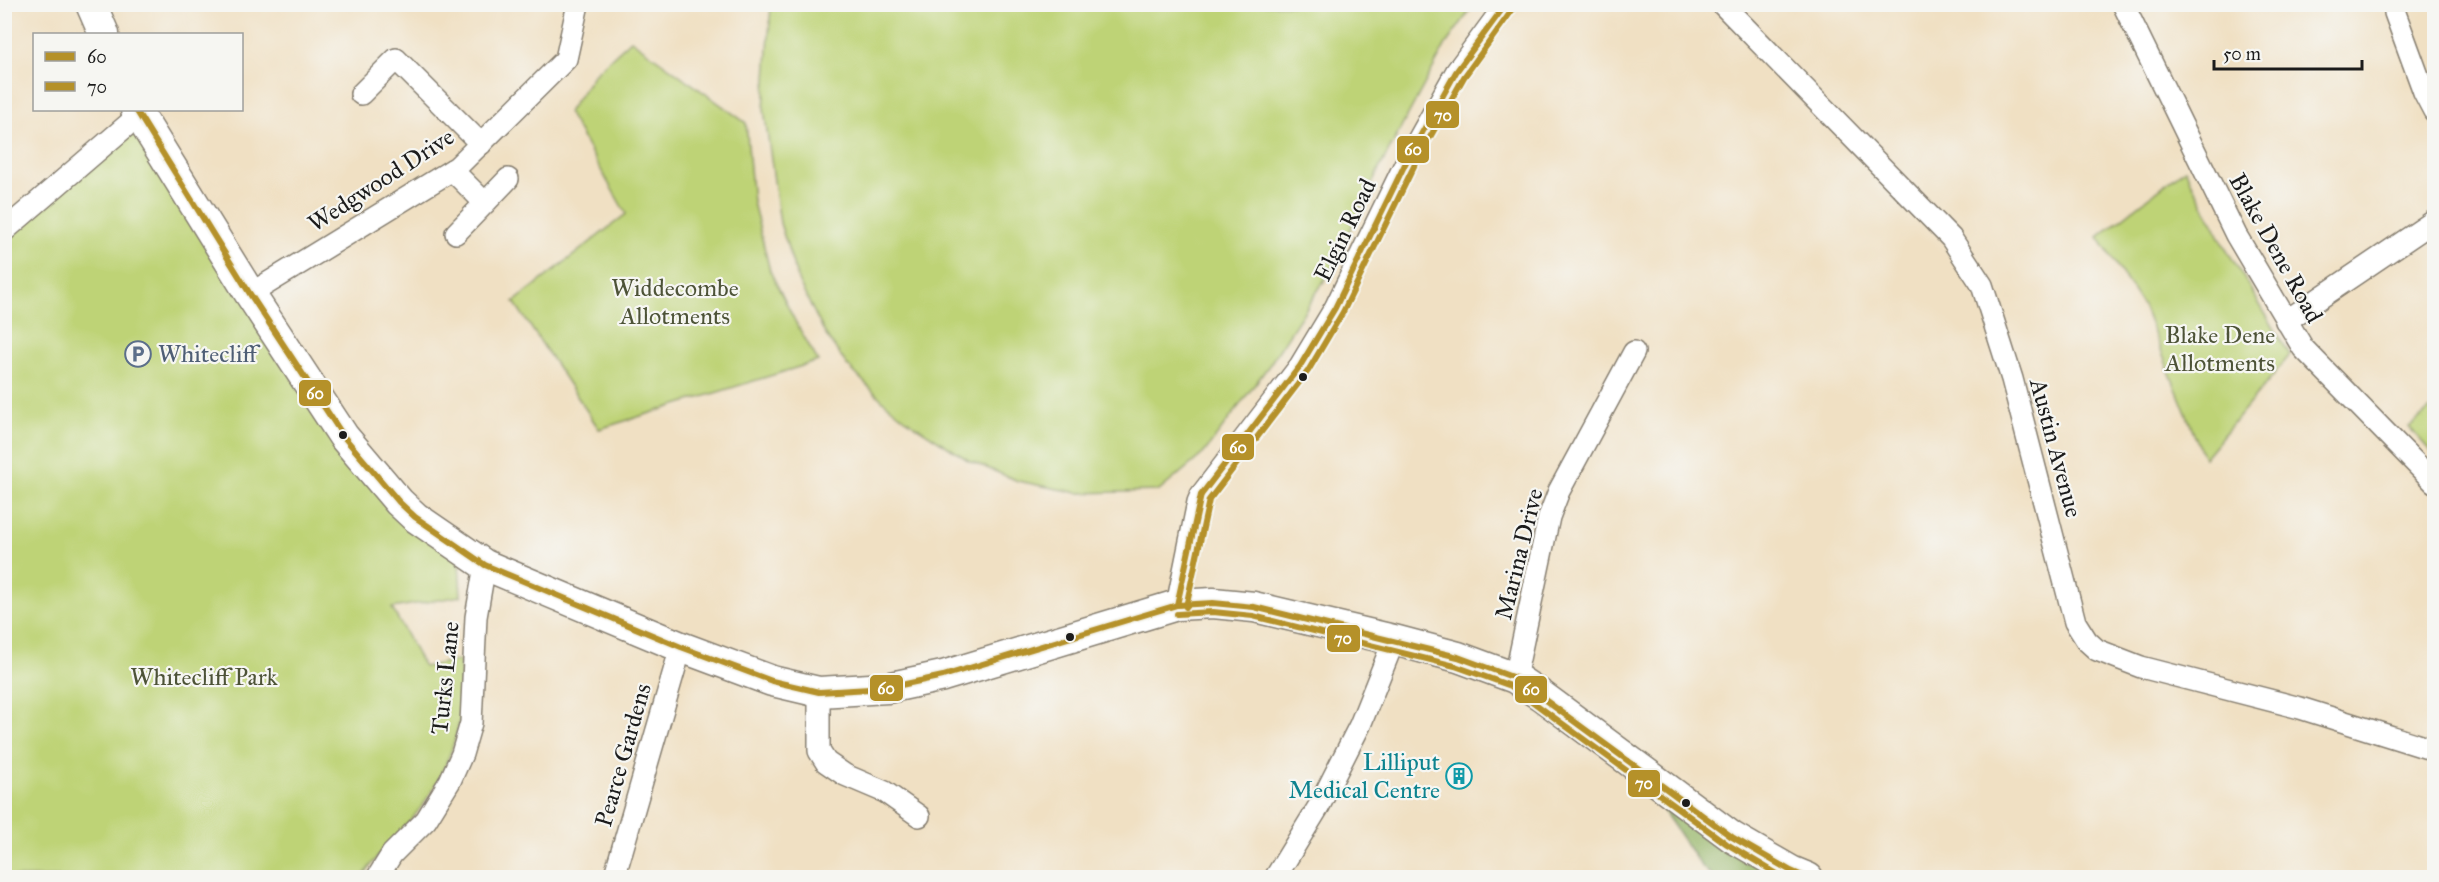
<svg xmlns="http://www.w3.org/2000/svg" width="2439" height="882" font-family="'IM FELL Great Primer',serif">
	<style>
		.green { fill: #bed376; stroke: #6d7849; stroke-width: 1.5 }
		.forest { fill: #96b567; stroke: #596842; stroke-width: 1.5 }
		.lines { fill: none; stroke-linecap: round; stroke-linejoin: round }
		.street-casing { stroke: #867e70; stroke-width: 24 }
		.secondary-casing { stroke: #867e70; stroke-width: 33 }
		.street { stroke: #fff; stroke-width: 21 }
		.secondary { stroke: #fff; stroke-width: 30 }
		.bus-1-casing { stroke: #f6f6f2; stroke-width: 10 }
		.bus-2-casing { stroke: #f6f6f2; stroke-width: 10 }
		.bus-1 { stroke: #b59129; stroke-width: 6 }
		.bus-2 { stroke: #b59129; stroke-width: 6 }
		.bus-dot { fill: #1c1c1c; stroke: #f6f6f2; stroke-width: 2 }
		.labels { text-anchor: middle; dominant-baseline: central; stroke-width: 4.5; stroke-linejoin: round; paint-order: stroke }
		.street-label { font-size: 24px; fill: #1c1c1c; stroke: #f6f6f2 }
		.park-label { font-size: 24px; fill: #4d5337; stroke: #f6f6f2 }
		.service-label { font-size: 24px; fill: #4e5e75; stroke: #f6f6f2; text-anchor: start }
		.culture-label { font-size: 24px; fill: #0d838f; stroke: #f6f6f2; text-anchor: end }
		.line-badge { stroke: #f6f6f2; stroke-width: 2 }
		.badge-label { font-size: 16px; text-anchor: middle; font-weight: bold; fill: #fff }
	</style>
	<rect width="100%" height="100%" fill="#f6f6f2"/>
	<filter id="ink" filterUnits="userSpaceOnUse"><feTurbulence type="fractalNoise" baseFrequency=".0167" numOctaves="2"/><feDisplacementMap in="SourceGraphic" scale="12" xChannelSelector="R" yChannelSelector="G"/><feConvolveMatrix kernelMatrix="1 2 1 2 8 2 1 2 1" color-interpolation-filters="sRGB"/></filter>
	<filter id="wash" filterUnits="userSpaceOnUse"><feTurbulence type="fractalNoise" baseFrequency=".008" numOctaves="4" result="noise"/><feDisplacementMap in="SourceGraphic" scale="24" xChannelSelector="R" yChannelSelector="G"/><feGaussianBlur stdDeviation="1.35" result="paint"/><feColorMatrix in="noise" values="0 0 0 0 0 0 0 0 0 0 0 0 0 0 0 0 0 1.4 0 .05"/><feComposite in="paint" operator="in"/></filter>
	<g filter="url(#wash)">
		<rect width="100%" height="100%" fill="#f0e0c3"/>
		<g class="green">
			<path d="M771 5V4L1474 5 1446 44 1379 169 1330 272 1270 364 1204 453 1159 491 1078 493 1018 481 968 460 908 421 883 401 847 365 826 335 799 283 780 223 764 109Z"/>
			<path d="M631 40 746 123 753 202 770 271 796 323 818 361 599 429 514 302 626 214 568 112 594 74Z"/>
			<path d="M139 115 344 437 458 546 461 596 392 608 424 667 460 660C461 681 463 703 459 724 451 762 430 800 404 828 389 844 374 858 363 877H5L4 231Z"/>
			<path d="M2185 169 2224 245 2290 355 2204 458 2143 306 2098 237Z"/>
			<path d="M2434 406V455L2409 427Z"/>
		</g>
		<path class="forest" d="M1668 807 1785 877H1714L1701 866 1663 810Z"/>
	</g>
	<g filter="url(#ink)">
		<g class="lines">
			<g class="street-casing">
				<g id="street">
					<path d="M1722 4 1951 238 1982 285 2012 379 2075 622 2087 641 2097 650 2141 667 2300 708 2434 750"/>
					<path d="M2123 4 2236 235 2303 348 2434 482"/>
					<path d="M2395 4V13L2424 92 2434 111"/>
					<path d="M361 94 396 59 481 144"/>
					<path d="M452 170 485 203 456 233"/>
					<path d="M485 203 508 179"/>
					<path d="M4 231 139 115"/>
					<path d="M250 294 457 167 566 59 578 4"/>
					<path d="M2286 321 2434 221"/>
					<path d="M1177 605 1198 502 1201 495 1300 366 1335 308 1408 158 1456 72 1506 4"/>
					<path d="M1515 678 1549 517 1559 491 1634 352"/>
					<path d="M819 692V751L826 762 845 775 885 792 919 816"/>
					<path d="M377 878 392 854 426 820 450 781 462 754 471 723 476 617 485 565"/>
					<path d="M614 878 681 647"/>
					<path d="M1275 878 1319 806 1360 725 1394 640"/>
				</g>
			</g>
			<g class="secondary-casing">
				<g id="secondary">
					<path d="M91 4 104 34"/>
					<path d="M136 110 250 294 344 437 399 502 415 517 485 565 681 647 772 681 819 692 887 688 943 676 1177 605 1213 603 1254 607 1394 640 1458 657 1515 678 1542 696 1732 837 1791 871 1808 878"/>
				</g>
			</g>
			<use href="#street" class="street"/>
			<use href="#secondary" class="secondary"/>
			<g class="bus-1-casing">
				<g id="bus-1">
					<path d="M136 110 250 294 344 437 399 502 415 517 485 565 681 647 772 681 819 692 887 688 943 676 1177 605 1213 603 1254 607 1458 657 1515 678 1732 837 1791 871 1807 878"/>
					<path d="M1177 605 1201 495 1300 366 1335 308 1408 158 1456 72 1506 4"/>
				</g>
			</g>
			<g class="bus-2-casing">
				<g id="bus-2">
					<path d="M1186 607 1209 500 1308 371 1343 312 1416 162 1464 77 1513 9"/>
					<path d="M1177 614 1213 612 1253 616 1455 666 1511 686 1727 844 1784 878"/>
				</g>
			</g>
			<use href="#bus-1" class="bus-1"/>
			<use href="#bus-2" class="bus-2"/>
		</g>
	</g>
	<defs>
		<g id="parking-ring" transform="scale(1.35)"><circle r="9.5" fill="#f6f6f2" stroke="#5c6f8a" stroke-width="1.5"/><path d="M-3.5-5.5H1a3.5 3.5 0 0 1 0 7H-1V5.5H-3.5ZM-1-3.4V-.6H.8a1.4 1.4 0 0 0 0-2.8Z" fill="#5c6f8a"/></g>
		<g id="building-ring" transform="scale(1.35)"><circle r="9.5" fill="#f6f6f2" stroke="#0f9aa8" stroke-width="1.5"/><path d="M-4-6H4V6H1V3H-1V6H-4ZM-2.5-4.3h1.7v1.8h-1.7ZM.8-4.3h1.7v1.8H.8ZM-2.5-1h1.7V.8h-1.7ZM.8-1h1.7V.8H.8Z" fill="#0f9aa8"/></g>
	</defs>
	<g fill-rule="evenodd">
		<use href="#parking-ring" x="138" y="354"/>
		<use href="#building-ring" x="1459" y="776"/>
	</g>
	<g class="bus-dot">
		<circle cx="1303" cy="377" r="5"/>
		<circle cx="343" cy="435" r="5"/>
		<circle cx="1070" cy="637" r="5"/>
		<circle cx="1686" cy="803" r="5"/>
	</g>
	<g class="labels">
		<g class="street-label">
			<text transform="translate(381 180) rotate(-33)">Wedgwood Drive</text>
			<text transform="translate(1345 230) rotate(-64)">Elgin Road</text>
			<text transform="translate(2276 248) rotate(61)">Blake Dene Road</text>
			<text transform="translate(2056 448) rotate(75)">Austin Avenue</text>
			<text transform="translate(1519 554) rotate(-76)">Marina Drive</text>
			<text transform="translate(445 678) rotate(-84)">Turks Lane</text>
			<text transform="translate(623 755) rotate(-74)">Pearce Gardens</text>
		</g>
		<g class="park-label">
			<text x="675" y="288">Widdecombe<tspan x="675" dy="28">Allotments</tspan></text>
			<text x="2220" y="335">Blake Dene<tspan x="2220" dy="28">Allotments</tspan></text>
			<text x="204" y="677">Whitecliff Park</text>
		</g>
		<g class="service-label">
			<text x="158" y="354">Whitecliff</text>
		</g>
		<g class="culture-label">
			<text x="1440" y="762">Lilliput<tspan x="1440" dy="28">Medical Centre</tspan></text>
		</g>
	</g>
	<g class="line-badge">
		<rect x="1425" y="100" width="35" height="29" rx="6" fill="#b59129"/>
		<rect x="1396" y="135" width="34" height="29" rx="6" fill="#b59129"/>
		<rect x="298" y="379" width="34" height="28" rx="6" fill="#b59129"/>
		<rect x="1221" y="433" width="34" height="28" rx="6" fill="#b59129"/>
		<rect x="1326" y="624" width="35" height="29" rx="6" fill="#b59129"/>
		<rect x="869" y="674" width="35" height="28" rx="6" fill="#b59129"/>
		<rect x="1514" y="675" width="34" height="29" rx="6" fill="#b59129"/>
		<rect x="1627" y="769" width="34" height="29" rx="6" fill="#b59129"/>
	</g>
	<g class="badge-label">
		<text x="1443" y="121">70</text>
		<text x="1413" y="155">60</text>
		<text x="315" y="399">60</text>
		<text x="1238" y="453">60</text>
		<text x="1343" y="644">70</text>
		<text x="886" y="694">60</text>
		<text x="1531" y="695">60</text>
		<text x="1644" y="789">70</text>
	</g>
	<rect width="2439" height="882" fill="none" stroke="#f6f6f2" stroke-width="24"/>
	<rect x="33" y="33" width="210" height="78" fill="#f6f6f2" stroke="#9f9f9c" stroke-width="1.5"/>
	<rect x="45" y="52" width="30" height="9" fill="#b59129" stroke="#9f9f9c" stroke-width="1.5"/>
	<text x="87" y="63" font-size="18" fill="#1c1c1c">60</text>
	<rect x="45" y="82" width="30" height="9" fill="#b59129" stroke="#9f9f9c" stroke-width="1.5"/>
	<text x="87" y="93" font-size="18" fill="#1c1c1c">70</text>
	<path d="M2214 60v9h148v-9" fill="none" stroke="#1c1c1c" stroke-width="3"/>
	<text x="2223" y="60" font-size="18" fill="#1c1c1c" stroke="#f6f6f2" stroke-width="4.5" paint-order="stroke">50 m</text>
</svg>
